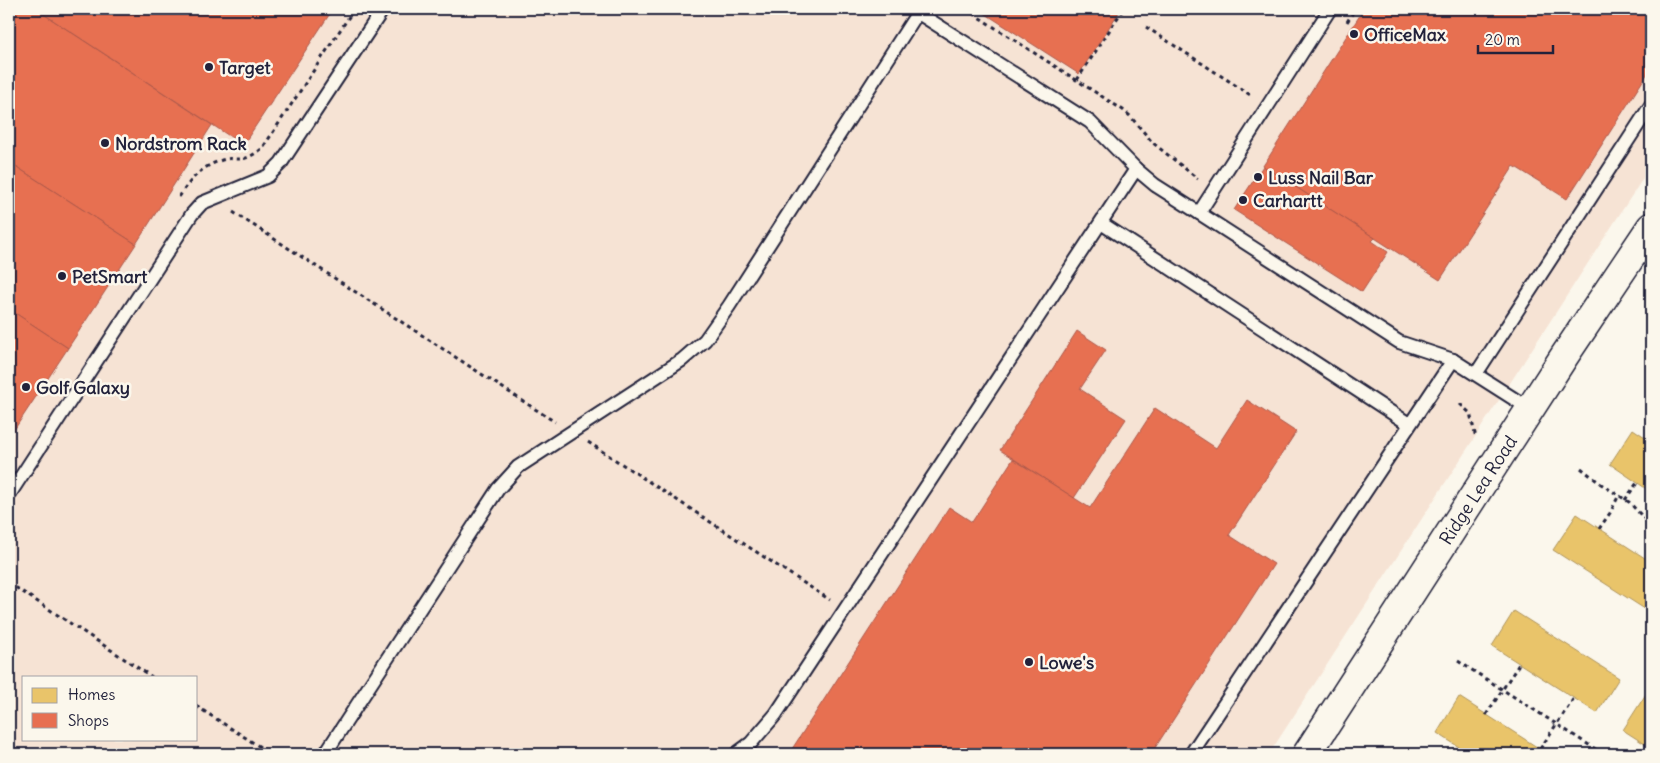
<svg xmlns="http://www.w3.org/2000/svg" width="1660" height="763" font-family="Delius,sans-serif">
	<style>
		.built { fill: #f6e3d4; fill-rule: evenodd }
		.homes { fill: #e9c46a; stroke: #ad935c }
		.shops { fill: #e76f51; stroke: #ac584a }
		.lines { fill: none; stroke-linecap: round; stroke-linejoin: round }
		.service-casing { stroke: #22223b; stroke-width: 16 }
		.tertiary-casing { stroke: #22223b; stroke-width: 31 }
		.path { stroke: #22223b; stroke-width: 3; stroke-dasharray: 4 4; stroke-linecap: butt }
		.service { stroke: #fbf7ec; stroke-width: 12 }
		.tertiary { stroke: #fbf7ec; stroke-width: 28 }
		.poi-dot { fill: #22223b; stroke: #fbf7ec; stroke-width: 2 }
		.labels { text-anchor: middle; dominant-baseline: central; stroke-width: 5; stroke-linejoin: round; paint-order: stroke }
		.poi-label { font-size: 18px; font-weight: bold; fill: #22223b; stroke: #fbf7ec; text-anchor: start }
		.street-label { font-size: 18px; fill: #22223b; stroke: #fbf7ec }
	</style>
	<rect width="100%" height="100%" fill="#fbf7ec"/>
	<filter id="ink" filterUnits="userSpaceOnUse"><feTurbulence type="fractalNoise" baseFrequency=".02" numOctaves="2"/><feDisplacementMap in="SourceGraphic" scale="10" xChannelSelector="R" yChannelSelector="G"/><feConvolveMatrix kernelMatrix="1 2 1 2 8 2 1 2 1" color-interpolation-filters="sRGB"/></filter>
	<g filter="url(#ink)">
		<path class="built" d="M9 9H1651V166L1269 754H9ZM24 677H196V739H24Z"/>
		<g class="homes">
			<path d="M1633 429 1651 441V492L1610 464Z"/>
			<path d="M1577 514 1651 562V613L1553 550Z"/>
			<path d="M1514 611 1619 678 1597 713 1492 646Z"/>
			<path d="M1646 694 1651 698V748L1623 730Z"/>
			<path d="M1459 697 1540 749 1548 754H1470L1437 733Z"/>
		</g>
		<g class="shops">
			<path d="M9 9H36L212 125 136 244 9 162Z"/>
			<path d="M36 9H333L243 145Z"/>
			<path d="M978 9H1113L1119 12 1079 74Z"/>
			<path d="M1364 9H1651V68L1567 199 1514 166 1440 280 1263 166Z"/>
			<path d="M9 162 136 244 68 348 9 309Z"/>
			<path d="M1263 166 1375 238 1372 241 1388 252 1362 292 1234 210Z"/>
			<path d="M9 309 68 348 14 430 9 426Z"/>
			<path d="M1077 331 1106 350 1080 389 1126 419 1074 498 1000 450Z"/>
			<path d="M1247 400 1296 432 1229 535 1274 564 1151 754H800L792 749 949 507 972 522 1013 459 1090 508 1155 408 1216 448Z"/>
		</g>
		<g class="lines">
			<g class="service-casing">
				<g id="service">
					<path d="M912 9 1090 122 1136 169 1155 185 1199 213 1399 342 1453 360 1530 409"/>
					<path d="M1199 213 1330 9"/>
					<path d="M1101 223 1409 424"/>
					<path d="M1476 374 1651 105"/>
					<path d="M9 495 192 214 202 203 268 176 281 163 383 9"/>
					<path d="M325 754 479 518 498 489 518 467 682 360 705 340 729 306 920 9"/>
					<path d="M736 754 751 743 776 714 1136 169"/>
					<path d="M1191 754 1453 360"/>
				</g>
			</g>
			<g class="tertiary-casing">
				<path id="tertiary" d="M1307 754 1565 355 1651 227"/>
			</g>
			<g class="path">
				<path d="M966 9 1123 110 1130 116 1153 143 1198 179"/>
				<path d="M1347 22 1355 9"/>
				<path d="M1146 27 1252 96"/>
				<path d="M1077 80 1122 11"/>
				<path d="M179 197C192 178 202 165 226 159 230 158 233 159 237 159 247 160 254 154 262 149L354 9"/>
				<path d="M233 212 555 422"/>
				<path d="M1460 404 1470 413 1476 438"/>
				<path d="M588 442 830 600"/>
				<path d="M1581 468 1601 484 1629 502 1651 526"/>
				<path d="M1625 500 1637 483"/>
				<path d="M1599 529 1610 513 1619 495"/>
				<path d="M9 583 152 677"/>
				<path d="M1458 661 1603 754"/>
				<path d="M196 706 271 754"/>
				<path d="M1486 715 1519 664"/>
				<path d="M1540 749 1574 698"/>
				<path d="M1645 754 1650 747"/>
			</g>
			<use href="#service" class="service"/>
			<use href="#tertiary" class="tertiary"/>
		</g>
	</g>
	<g class="poi-dot">
		<circle cx="1354" cy="34" r="5"/>
		<circle cx="209" cy="67" r="5"/>
		<circle cx="105" cy="143" r="5"/>
		<circle cx="1258" cy="177" r="5"/>
		<circle cx="1243" cy="200" r="5"/>
		<circle cx="62" cy="276" r="5"/>
		<circle cx="26" cy="387" r="5"/>
		<circle cx="1029" cy="662" r="5"/>
	</g>
	<g class="labels">
		<g class="poi-label">
			<text x="1364" y="34">OfficeMax</text>
			<text x="219" y="67">Target</text>
			<text x="115" y="143">Nordstrom Rack</text>
			<text x="1268" y="177">Luss Nail Bar</text>
			<text x="1253" y="200">Carhartt</text>
			<text x="72" y="276">PetSmart</text>
			<text x="36" y="387">Golf Galaxy</text>
			<text x="1039" y="662">Lowe's</text>
		</g>
		<g class="street-label">
			<text transform="translate(1478 490) rotate(-57)">Ridge Lea Road</text>
		</g>
	</g>
	<rect width="1660" height="763" fill="none" stroke="#fbf7ec" stroke-width="30"/>
	<rect x="15" y="15" width="1630" height="733" fill="none" stroke="#22223b" stroke-width="2" filter="url(#ink)"/>
	<rect x="22" y="676" width="175" height="65" fill="#fbf7ec" stroke="#a4a2a5"/>
	<rect x="32" y="688" width="25" height="15" fill="#e9c46a" stroke="#a4a2a5"/>
	<text x="68" y="700" font-size="15" fill="#22223b">Homes</text>
	<rect x="32" y="713" width="25" height="15" fill="#e76f51" stroke="#a4a2a5"/>
	<text x="68" y="726" font-size="15" fill="#22223b">Shops</text>
	<path d="M1478 45v8h75v-8" fill="none" stroke="#22223b" stroke-width="2.5"/>
	<text x="1485" y="45" font-size="15" fill="#22223b" stroke="#fbf7ec" stroke-width="4" paint-order="stroke">20 m</text>
</svg>
